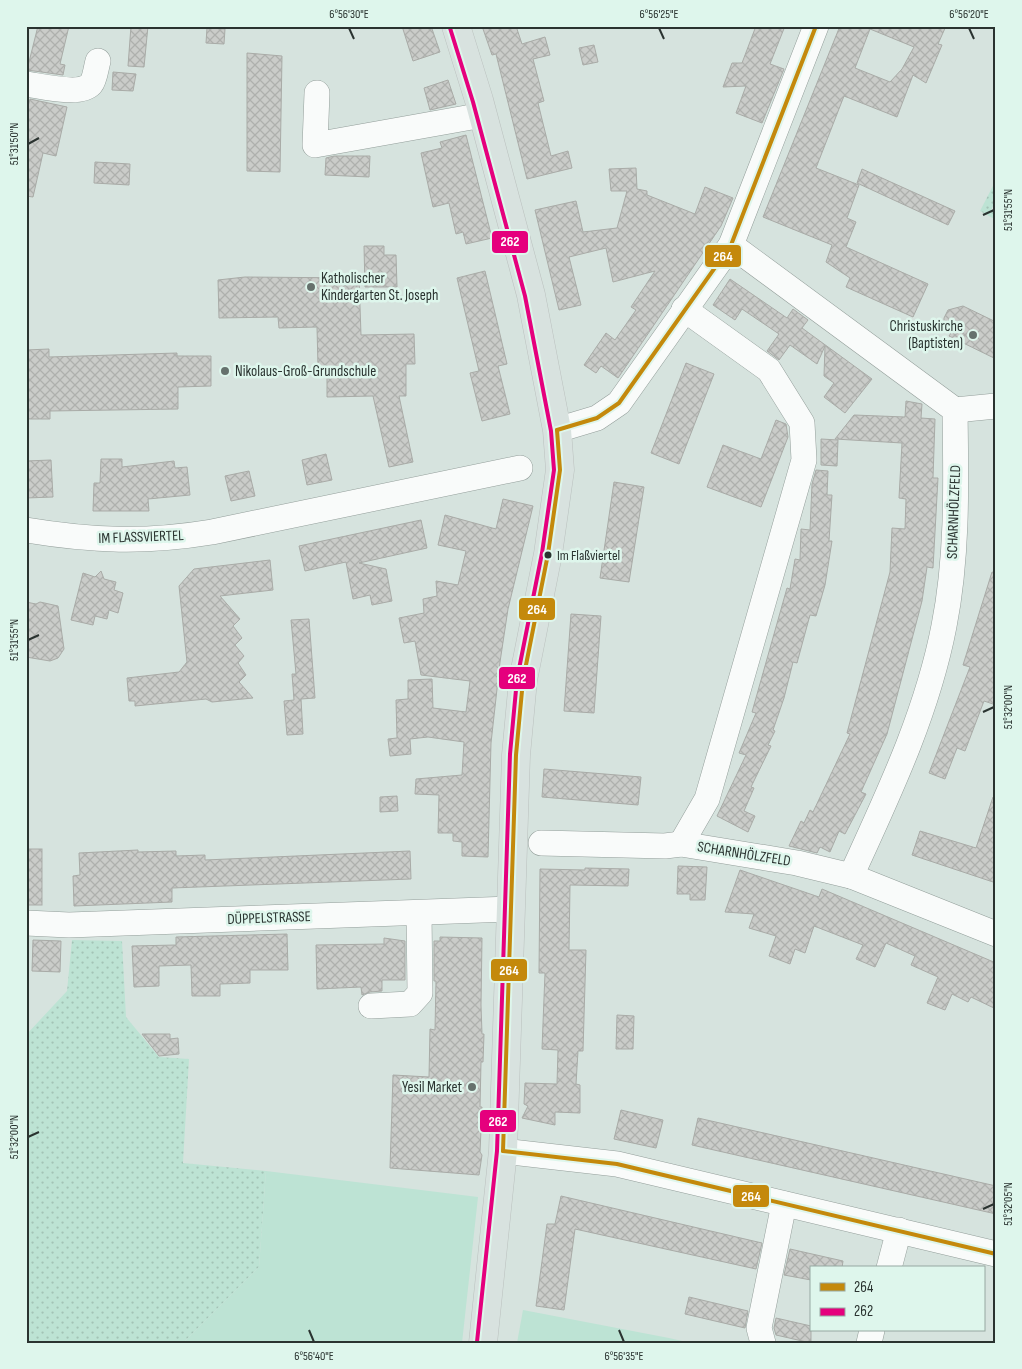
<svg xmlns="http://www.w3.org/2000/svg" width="1022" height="1369" font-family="'Sofia Sans Condensed',sans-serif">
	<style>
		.grass { fill: url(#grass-dots) }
		.green { fill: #bde3d4 }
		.building { fill: url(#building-cross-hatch); stroke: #a9aba7; fill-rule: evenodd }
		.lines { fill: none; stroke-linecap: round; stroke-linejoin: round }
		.minor-casing { stroke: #939e9a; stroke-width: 26 }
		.major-casing { stroke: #bac0be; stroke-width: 29 }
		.minor { stroke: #f9fbfa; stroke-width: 25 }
		.major { stroke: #d8e2df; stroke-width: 28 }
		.bus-1-casing { stroke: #def6ec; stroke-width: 8 }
		.bus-2-casing { stroke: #def6ec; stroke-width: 8 }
		.bus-1 { stroke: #c4890c; stroke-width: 4 }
		.bus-2 { stroke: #e5007d; stroke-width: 4 }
		.ticks { fill: none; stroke: #2a3330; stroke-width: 2 }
		.poi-dot { fill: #66716d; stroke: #def6ec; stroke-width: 2 }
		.bus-dot { fill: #2a3330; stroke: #def6ec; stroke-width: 2 }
		.labels { text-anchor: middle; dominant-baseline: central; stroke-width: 5; stroke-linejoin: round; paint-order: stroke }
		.bus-label { font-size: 14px; fill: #2a3330; stroke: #def6ec; text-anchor: start }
		.poi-label { font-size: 15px; fill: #2a3330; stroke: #def6ec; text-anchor: start }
		.street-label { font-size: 15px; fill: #2a3330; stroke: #def6ec }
		.line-badge { stroke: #def6ec; stroke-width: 2 }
		.badge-label { font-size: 14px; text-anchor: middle; font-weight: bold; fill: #fff }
		.neatline { fill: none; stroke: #2a3330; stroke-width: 2 }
		.ticks-label { font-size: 12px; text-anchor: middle; fill: #2a3330 }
	</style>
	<defs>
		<pattern id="grass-dots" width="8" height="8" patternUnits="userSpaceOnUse" patternTransform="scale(1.25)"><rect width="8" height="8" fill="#bde3d4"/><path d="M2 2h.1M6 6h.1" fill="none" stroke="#a3c3b6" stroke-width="1.8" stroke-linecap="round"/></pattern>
		<pattern id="building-cross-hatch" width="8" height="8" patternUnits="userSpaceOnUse" patternTransform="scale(1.25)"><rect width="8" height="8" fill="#caccc9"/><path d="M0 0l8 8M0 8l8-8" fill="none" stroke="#aeb0ad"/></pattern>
	</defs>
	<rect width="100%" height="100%" fill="#d6e3de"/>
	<g class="grass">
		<path d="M996 180V201L991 210 996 213V220L980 211Z"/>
		<path d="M72 940 122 941 126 1017 159 1057 189 1059 183 1163 266 1171 259 1267 183 1343H26V1035L67 991Z"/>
	</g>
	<g class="green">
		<path d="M266 1171 478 1197 462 1343H183L259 1267Z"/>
		<path d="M523 1310 669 1338 691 1343H517Z"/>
	</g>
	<g class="building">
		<path d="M38 26H69L60 64 65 65 63 75 27 70Z"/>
		<path d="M131 26H148L144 67 128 66Z"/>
		<path d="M402 26H431L440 52 413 61Z"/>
		<path d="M482 26H516L522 44 545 37 550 55 533 59 544 101 538 103 551 156 568 151 572 168 527 179 496 54 492 55Z"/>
		<path d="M756 26H785L770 64 784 69 762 123 736 113 746 86 723 87 732 63H742Z"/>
		<path d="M840 26H946L938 44 942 45 926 83 913 75 897 117 844 96 816 168 859 185 847 218 856 222 846 247 928 284 913 317 846 287 850 278 826 262 832 245 763 217ZM870 29 914 47 902 69 890 82 855 68Z"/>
		<path d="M207 28 225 29 224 44 206 43Z"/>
		<path d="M594 45 598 62 583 65 579 48Z"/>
		<path d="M247 53 282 56 280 172 247 171Z"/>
		<path d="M113 72 136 74 133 91 112 90Z"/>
		<path d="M448 80 456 104 430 110 424 88Z"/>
		<path d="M30 99 67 107 56 156 43 153 33 197 26 196V114Z"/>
		<path d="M466 135 492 238 466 244 463 232 456 234 449 203 433 207 421 153 442 148 440 142Z"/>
		<path d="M334 156H370L369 177 325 175 326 158Z"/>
		<path d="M95 162 130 164 129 185 94 183Z"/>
		<path d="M636 168 637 189 647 191V195L695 214 705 187 733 198 721 226 618 378 601 366 596 373 584 365 606 333 615 340 636 310 631 307 655 271 613 282 606 248 569 257 581 305 559 310 535 210 576 201 583 232 617 228 627 191H611L609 169Z"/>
		<path d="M862 169 955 211 948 225 857 183Z"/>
		<path d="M364 246H384V255H396L397 287H365Z"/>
		<path d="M485 271 507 364 498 366 510 414 482 421 470 373 479 371 457 278Z"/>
		<path d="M245 277 359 278 361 335 414 334 415 364H406V396H399L413 462 389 467 373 396 327 397V366L318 367 317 327 279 328 278 317 219 318 218 280Z"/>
		<path d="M730 279 787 318 793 309 808 320 802 328 872 379 845 413 824 397 834 383 824 376 825 346 817 364 790 345 779 360 767 351 779 334 742 309 735 320 713 305Z"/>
		<path d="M963 306 996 322V359L949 336 951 333 944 327V318L948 310Z"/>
		<path d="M49 349V357L177 353V356H211V386L178 387V409L50 411V419H27L26 350Z"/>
		<path d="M686 363 714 374 679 464 651 453Z"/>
		<path d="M906 401 922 404 921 418 935 419 933 478H938L933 568 927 567 922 601 887 734 861 792 866 794 845 834 839 831 830 852 820 847 817 853 789 846 801 821 804 823 810 810 813 812 850 734 847 733 890 572 892 528 905 529 906 499 899 498 902 443 835 439 854 415 905 417Z"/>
		<path d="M776 420 786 424 788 437 761 507 707 487 723 445 761 459Z"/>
		<path d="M821 439 838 440 837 466 821 465Z"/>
		<path d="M326 454 332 480 307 485 302 460Z"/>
		<path d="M101 459H122V467L174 461 175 468 187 467 190 495 148 499 149 511H93L94 483H100Z"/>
		<path d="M51 460 53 497 26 498V461Z"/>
		<path d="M816 470 828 471 827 495H832L829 541H832L825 585 816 616 810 615 797 663 793 662 784 698 773 730 775 731 768 745 771 746 751 787 754 788 744 811 755 816 748 832 717 816 746 755 739 753 756 713 752 712 787 588 790 589 795 559 800 560 801 529 810 530 812 484Z"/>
		<path d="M249 471 255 496 231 501 225 476Z"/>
		<path d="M614 482 644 487 629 582 600 578Z"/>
		<path d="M503 499 533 506 508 609 500 662 491 743 488 857 462 856V842L453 841V833H438L439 795 415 794 416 779 462 775 464 742 428 737 410 739 411 754 390 756 388 739 397 738 396 700 408 699V680L432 679 433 708 466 712 470 681 421 675 415 641 404 643 399 618 424 613 423 599 437 596 436 581 458 585 466 551 438 545 445 515 496 529Z"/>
		<path d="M421 520 427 548 359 563 386 569 392 601 372 605 370 595 353 599 346 562 305 571 299 546Z"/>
		<path d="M270 560 273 590 220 596 240 619 233 626 242 638 235 645 244 656 238 663 246 675 239 682 253 698 212 702 206 699 135 706V701H129L127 678 179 672 187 662 179 586 194 569Z"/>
		<path d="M101 571 104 579 116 582 114 590 123 593 118 613 109 610 107 619 95 616 93 625 71 620 83 573 95 577Z"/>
		<path d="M992 572 996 573V705L984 701 965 751 957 748 945 779 929 773 970 667 963 665Z"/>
		<path d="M26 602 36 604 40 602 58 606 64 649 58 658 50 661 26 657Z"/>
		<path d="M571 614 601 616 594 713 564 711Z"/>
		<path d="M309 619 315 698 301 699 303 734 287 735 284 701 294 700 292 674H296L291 620Z"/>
		<path d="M544 769 641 777 638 805 542 797Z"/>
		<path d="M397 796 398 811 380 812V797Z"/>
		<path d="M993 797 996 798V883L912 855 920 831 976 848Z"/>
		<rect x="26" y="849" width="16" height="56"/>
		<path d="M138 850V852L176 851V856L205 855V860L410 851 411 879 172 888V902L74 906 73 876 80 875 79 853Z"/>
		<path d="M678 866 707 867 705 900H690V894H677Z"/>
		<path d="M585 868 629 869 628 886 570 885 569 950H586L583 1051H578L576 1084 580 1085V1113L555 1112V1125L522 1118 528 1106 524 1104 525 1083 557 1084 558 1050 542 1049 545 973H539L540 869 585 870Z"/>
		<path d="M740 870 819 897 822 889 996 963V1009L971 997 968 1002 952 994 945 1010 927 1003 938 977 911 965 915 956 886 943 875 967 856 959 863 945 814 926 805 953 795 949 790 964 769 956 776 936 749 928 754 914 725 912Z"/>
		<path d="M287 934 288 970H250V983L220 984V996H192L191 965 159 966V986L134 987 132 946 176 945V937Z"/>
		<path d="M440 937 482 938 481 1005 482 1034H484L483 1062H481L480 1107H482L480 1152 482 1155 479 1175 390 1168 393 1075 429 1077 430 1029 435 1030 436 981H434V941H440Z"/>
		<path d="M384 938 405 941V980H382V991L370 992 362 995 361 987 317 989 316 945 384 944Z"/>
		<path d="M33 940 61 941 60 972 32 971Z"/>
		<path d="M617 1015 634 1016 633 1049H616Z"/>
		<path d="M142 1034H170V1039L178 1038 179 1054 159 1056Z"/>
		<path d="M621 1110 663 1120 656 1148 614 1139Z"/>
		<path d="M698 1118 996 1186V1214L692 1145Z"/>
		<path d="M561 1196 762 1243 756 1269 575 1229 564 1310 536 1306 547 1224H555Z"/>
		<path d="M790 1249 843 1261 842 1268H811V1280L784 1275Z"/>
		<path d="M689 1297 748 1311 745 1328 685 1314Z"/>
		<path d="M776 1318 811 1326V1343L776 1335 774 1328Z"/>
	</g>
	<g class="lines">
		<g class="minor-casing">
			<g id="minor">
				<path d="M26 84C41 86 80 96 91 84 95 79 96 68 98 61"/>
				<path d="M317 93 315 145 483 115"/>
				<path d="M731 245 955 410C956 482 958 555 944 626 927 714 888 795 851 876L996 934"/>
				<path d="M955 410 996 406"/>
				<path d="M557 430 597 418 619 403 731 245 816 26"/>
				<path d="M26 530C93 541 145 543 212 532L520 468"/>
				<path d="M541 843 665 846 681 844 797 863 851 876"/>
				<path d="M681 844 707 799 804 460 802 423 769 370 684 309"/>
				<path d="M26 923 69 925 511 909"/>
				<path d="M371 1006 410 1004 420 993 419 913"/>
				<path d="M503 1151 617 1164 996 1254"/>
				<path d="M889 1268 899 1230"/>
				<path d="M763 1343 759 1328 784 1204"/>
				<path d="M869 1343 872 1330"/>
			</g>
		</g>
		<g class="major-casing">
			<path id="major" d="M456 26 479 100 531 295 557 430 560 470 548 554 523 680 516 755 503 1151 483 1343"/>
		</g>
		<use href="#minor" class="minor"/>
		<use href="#major" class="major"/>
		<g class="bus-1-casing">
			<g id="bus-1">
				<path d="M557 430 597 418 619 403 731 245 816 26"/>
				<path d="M503 1151 516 755 523 680 548 554 560 470 557 430"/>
				<path d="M503 1151 617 1164 996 1254"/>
			</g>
		</g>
		<g class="bus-2-casing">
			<path id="bus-2" d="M450 28 473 102 525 296 551 431 554 470 542 553 517 679 510 754 497 1151 477 1342"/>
		</g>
		<use href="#bus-1" class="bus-1"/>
		<use href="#bus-2" class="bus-2"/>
	</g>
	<path class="ticks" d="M349 28 354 39M659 28 664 39M969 28 974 39M28 144 39 138M983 215 994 210M28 640 39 635M983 712 994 707M28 1137 39 1132M983 1209 994 1204M309 1330 314 1342M619 1330 624 1342"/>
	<g class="poi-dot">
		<circle cx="311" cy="287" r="5"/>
		<circle cx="973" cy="335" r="5"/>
		<circle cx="225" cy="371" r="5"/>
		<circle cx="472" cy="1087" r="5"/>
	</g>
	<circle class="bus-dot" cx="548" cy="555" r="4.5"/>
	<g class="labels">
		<g class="bus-label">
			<text x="557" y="555">Im Flaßviertel</text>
		</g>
		<g class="poi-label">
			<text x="321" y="278">Katholischer<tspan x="321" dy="17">Kindergarten St. Joseph</tspan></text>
			<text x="963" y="326" text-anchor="end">Christuskirche<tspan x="963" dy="17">(Baptisten)</tspan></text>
			<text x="235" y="371">Nikolaus-Groß-Grundschule</text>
			<text x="462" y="1087" text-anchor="end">Yesil Market</text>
		</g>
		<g class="street-label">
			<text transform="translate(954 512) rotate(-88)">SCHARNHÖLZFELD</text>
			<text transform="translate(141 537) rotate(-2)">IM FLASSVIERTEL</text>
			<text transform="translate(744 854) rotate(9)">SCHARNHÖLZFELD</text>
			<text transform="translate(269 918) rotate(-2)">DÜPPELSTRASSE</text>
		</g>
	</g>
	<g class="line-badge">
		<rect x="491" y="230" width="38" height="24" rx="5" fill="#e5007d"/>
		<rect x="704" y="244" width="38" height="24" rx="5" fill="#c4890c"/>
		<rect x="518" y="597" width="38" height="24" rx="5" fill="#c4890c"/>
		<rect x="498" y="666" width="38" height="24" rx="5" fill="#e5007d"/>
		<rect x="490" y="958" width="38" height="24" rx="5" fill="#c4890c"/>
		<rect x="479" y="1109" width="38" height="24" rx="5" fill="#e5007d"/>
		<rect x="732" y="1184" width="38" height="24" rx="5" fill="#c4890c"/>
	</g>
	<g class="badge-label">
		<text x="510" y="246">262</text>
		<text x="723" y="261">264</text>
		<text x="537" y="614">264</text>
		<text x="517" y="683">262</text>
		<text x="509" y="975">264</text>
		<text x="498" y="1126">262</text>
		<text x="751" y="1201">264</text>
	</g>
	<rect width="1022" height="1369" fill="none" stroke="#def6ec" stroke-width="55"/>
	<rect x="810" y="1266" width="175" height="65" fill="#def6ec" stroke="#96a8a1"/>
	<rect x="820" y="1283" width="25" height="8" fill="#c4890c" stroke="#96a8a1"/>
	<text x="854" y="1292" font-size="15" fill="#2a3330">264</text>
	<rect x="820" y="1308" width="25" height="8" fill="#e5007d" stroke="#96a8a1"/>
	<text x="854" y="1316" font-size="15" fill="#2a3330">262</text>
	<rect x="28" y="28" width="966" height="1314" class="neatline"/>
	<g class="ticks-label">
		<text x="349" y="18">6°56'30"E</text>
		<text x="659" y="18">6°56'25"E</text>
		<text x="969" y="18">6°56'20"E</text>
		<text transform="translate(14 144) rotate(-90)" y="4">51°31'50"N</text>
		<text transform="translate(1008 210) rotate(-90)" y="4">51°31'55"N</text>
		<text transform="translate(14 640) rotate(-90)" y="4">51°31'55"N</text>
		<text transform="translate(1008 707) rotate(-90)" y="4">51°32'00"N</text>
		<text transform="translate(14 1137) rotate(-90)" y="4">51°32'00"N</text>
		<text transform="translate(1008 1204) rotate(-90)" y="4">51°32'05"N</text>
		<text x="314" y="1360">6°56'40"E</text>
		<text x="624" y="1360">6°56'35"E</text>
	</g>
</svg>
